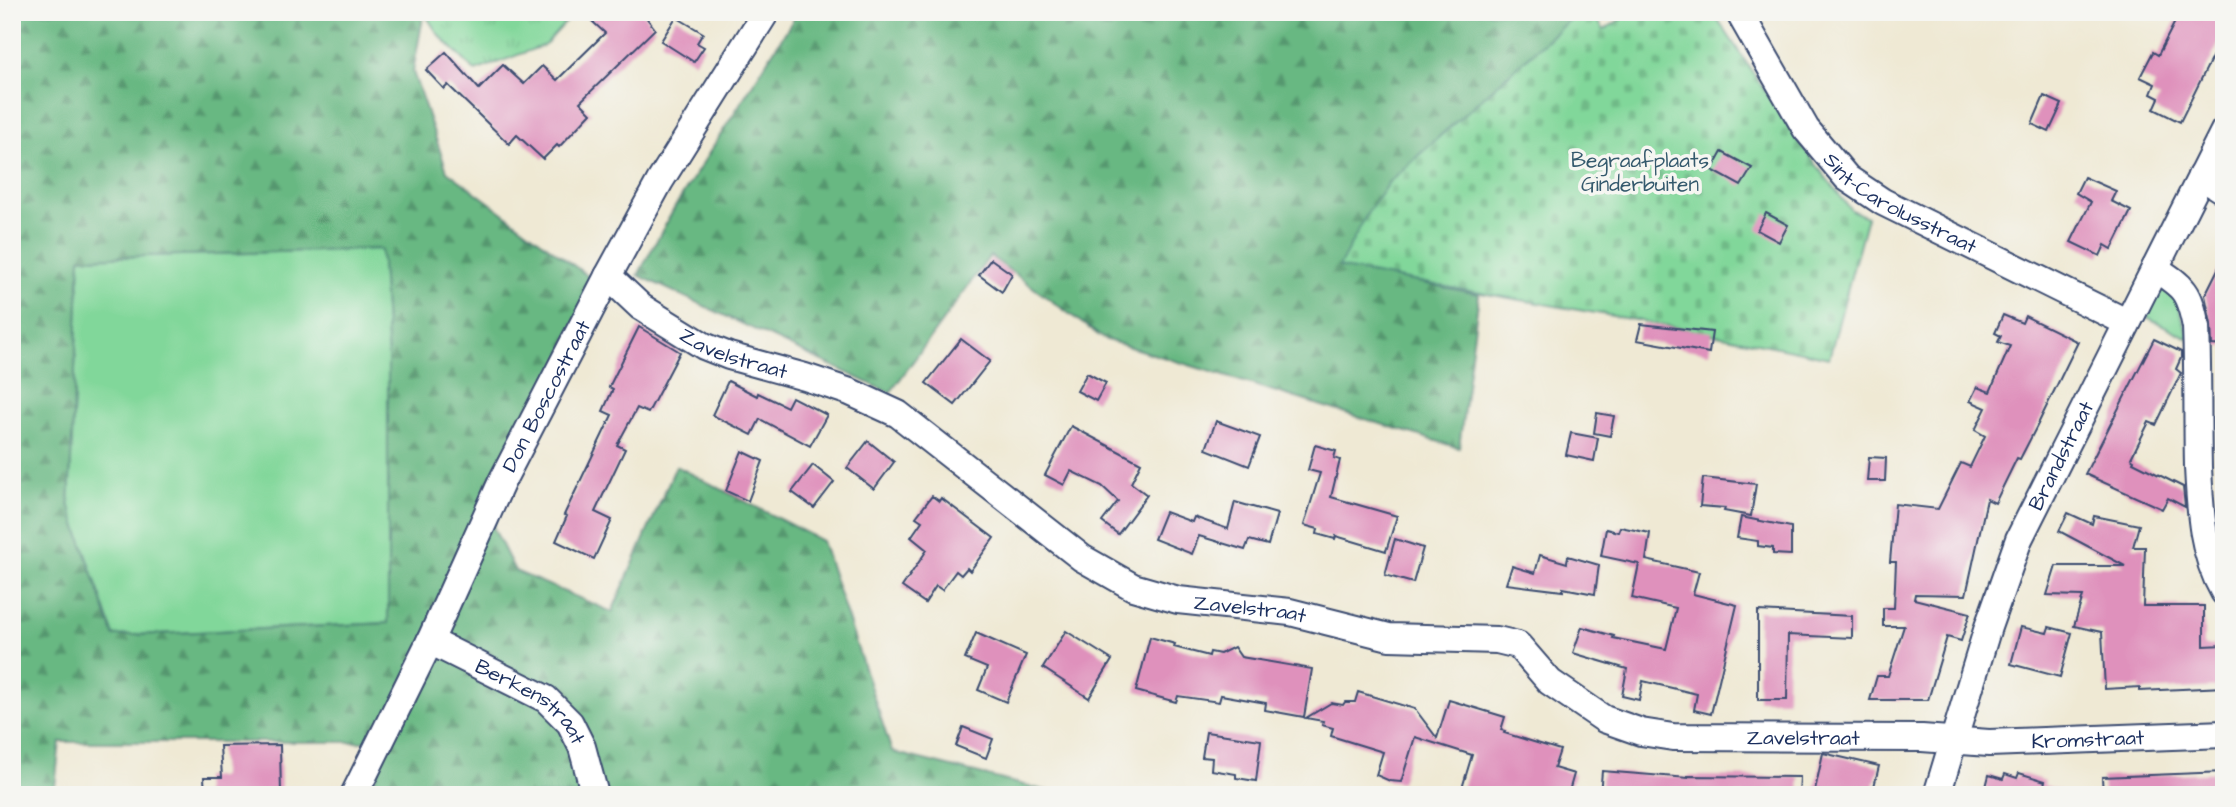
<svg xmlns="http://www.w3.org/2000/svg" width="2236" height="807" font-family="'Architects Daughter',sans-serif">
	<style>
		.green { fill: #81d79a; stroke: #4e837c; stroke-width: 2 }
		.forest { fill: url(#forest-firs); stroke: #427470; stroke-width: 2; fill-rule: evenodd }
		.cemetery { fill: url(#cemetery-stones); stroke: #4e837c; stroke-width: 2 }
		.park { fill: url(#park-tufts); stroke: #4e837c; stroke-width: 2 }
		.building { fill: #df91bc }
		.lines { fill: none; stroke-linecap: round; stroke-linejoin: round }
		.minor-casing { stroke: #3b4b70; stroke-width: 30 }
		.minor { stroke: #fff; stroke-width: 26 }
		.labels { text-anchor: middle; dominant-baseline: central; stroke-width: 7; stroke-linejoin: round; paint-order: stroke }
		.park-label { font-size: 21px; fill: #34596d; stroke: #f6f6f2 }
		.street-label { font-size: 21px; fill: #1b2f5e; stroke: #f6f6f2 }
	</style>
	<defs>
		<pattern id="forest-firs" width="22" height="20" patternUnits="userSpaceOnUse" patternTransform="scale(1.75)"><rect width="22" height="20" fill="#68b882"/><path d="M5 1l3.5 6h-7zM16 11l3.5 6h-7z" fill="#55966e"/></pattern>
		<pattern id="cemetery-stones" width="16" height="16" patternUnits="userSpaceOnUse" patternTransform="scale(1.75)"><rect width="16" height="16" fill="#81d79a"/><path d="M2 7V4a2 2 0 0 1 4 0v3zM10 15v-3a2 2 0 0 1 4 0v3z" fill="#6fb987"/></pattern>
		<pattern id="park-tufts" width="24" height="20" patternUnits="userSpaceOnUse" patternTransform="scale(1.75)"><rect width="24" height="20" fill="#81d79a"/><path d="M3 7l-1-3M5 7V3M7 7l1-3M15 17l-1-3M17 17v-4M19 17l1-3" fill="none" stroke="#6fb987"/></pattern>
	</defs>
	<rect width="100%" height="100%" fill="#f6f6f2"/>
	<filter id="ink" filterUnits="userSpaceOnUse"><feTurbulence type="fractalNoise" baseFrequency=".0143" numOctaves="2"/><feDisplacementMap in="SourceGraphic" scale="14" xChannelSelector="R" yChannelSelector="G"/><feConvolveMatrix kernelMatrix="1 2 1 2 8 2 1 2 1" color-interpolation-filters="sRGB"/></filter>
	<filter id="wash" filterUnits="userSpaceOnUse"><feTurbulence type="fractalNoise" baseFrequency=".00686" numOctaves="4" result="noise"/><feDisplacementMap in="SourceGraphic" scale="28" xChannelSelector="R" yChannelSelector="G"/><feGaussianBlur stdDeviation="1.57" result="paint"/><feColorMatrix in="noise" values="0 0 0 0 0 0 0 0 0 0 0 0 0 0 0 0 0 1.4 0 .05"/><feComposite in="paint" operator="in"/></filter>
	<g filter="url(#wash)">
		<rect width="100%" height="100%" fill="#efe9d4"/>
		<g class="green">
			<path d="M381 249 388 357V623L114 636 69 504 80 258Z"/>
			<path d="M2171 286 2190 339 2147 317 2161 288Z"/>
		</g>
		<g class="forest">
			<path d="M12 12H424L413 72 447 171 592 279 493 527 515 571 612 612 676 466 822 541 892 752 1063 795H369L389 742H60L54 795H12ZM381 249 388 357V623L114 636 69 504 80 258Z"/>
			<path d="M798 12H1578L1389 182 1340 267 1479 294 1459 448 1104 339 990 256 890 393 638 275 675 207Z"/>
		</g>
		<path class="cemetery" d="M1578 12H1591L1604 30 1631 12H1713L1795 137 1851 210 1867 217 1829 358C1667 322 1502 299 1339 267L1367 214 1389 182Z"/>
		<path class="park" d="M428 12H575L545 45 475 71 438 34 427 17Z"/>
		<g id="blocks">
			<g class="building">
				<path d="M582 12H642L655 29 580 102 591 113 559 147 557 145 543 159 517 135 509 144 448 85 444 89 426 70 446 52 479 89 503 65 524 84 542 66 557 80 605 33Z"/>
				<path d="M2180 12H2224V33L2180 122 2154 109 2159 98 2151 94 2155 84 2140 77 2153 52 2158 55Z"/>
				<path d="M676 17 703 33 697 43 704 47 694 62 661 41Z"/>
				<path d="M2044 96 2062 104 2049 132 2032 124Z"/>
				<path d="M1722 152 1752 168 1741 186 1712 170Z"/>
				<path d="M2084 177 2116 191 2111 201 2131 211 2112 249 2105 245 2100 256 2071 242 2091 202 2076 193Z"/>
				<path d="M1766 213 1788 225 1779 242 1757 230Z"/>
				<path d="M2224 257V346L2212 345 2211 324 2205 295Z"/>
				<path d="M991 259 1012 274 1002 292 979 275Z"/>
				<path d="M2003 315 2022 323 2025 316 2078 342 2038 424 2020 459 2017 458 1995 503 1987 499 1966 595 1915 594 1914 599 1970 613 1961 641 1947 637 1928 700H1870L1877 676H1888L1904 626H1883V608H1894L1896 562H1890L1895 504 1938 509 1961 463 1970 467 1985 436 1975 430 1986 408 1970 401 1977 387 1990 392 2010 346 1998 342 2001 336 1995 333Z"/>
				<path d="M1641 324 1712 332 1709 353 1637 340Z"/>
				<path d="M639 327 680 352 648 413 637 408 617 445 625 449 595 512 612 520 594 559 556 541 567 516 564 515 612 415 603 411 613 389 609 387Z"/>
				<path d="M961 339 990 361 955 405 926 383Z"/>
				<path d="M2154 339 2181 352V358L2176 369 2181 373 2156 425 2149 422 2131 458 2134 460 2133 462 2183 487 2185 507 2168 498 2162 509 2085 474Z"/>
				<path d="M1087 373 1106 383 1096 401 1077 391Z"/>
				<path d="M728 381 757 396 758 393 787 407 792 397 827 415 810 446 760 419 752 435 712 415Z"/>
				<path d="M1597 413 1614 416 1610 436 1594 433Z"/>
				<path d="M1216 421 1260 437 1249 466 1206 449Z"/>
				<path d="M1071 426 1141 463 1131 483 1147 495 1118 534 1102 522 1118 501 1102 486 1071 471 1064 485 1045 475Z"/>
				<path d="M1571 433 1598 438 1594 461 1566 455Z"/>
				<path d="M868 441 894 462 874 489 847 468Z"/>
				<path d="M1315 445 1336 451 1334 458 1340 460 1331 497 1397 516 1386 551 1336 536 1335 539 1317 534 1318 529 1304 525 1320 473 1308 470Z"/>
				<path d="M742 451 763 461 748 501 726 491Z"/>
				<path d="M1869 457 1886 458 1885 481H1867Z"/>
				<path d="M813 465 834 482 814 508 792 492Z"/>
				<path d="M1703 478 1756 484 1751 516 1724 511 1725 508 1700 506Z"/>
				<path d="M932 496 939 501 941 498 994 538 970 571 967 568 961 575 956 571 942 590 936 586 925 603 902 587 927 550 911 537 922 521 916 517Z"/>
				<path d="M1235 502 1277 514 1268 545 1249 540 1245 550 1199 536 1192 554 1154 539 1165 512 1192 522 1194 517 1228 529Z"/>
				<path d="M2068 513 2092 524 2094 516 2139 525 2133 547H2145L2143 606H2204V646L2224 645V687L2140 691V687L2105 689 2102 632 2074 626 2083 596 2047 595 2056 566H2125L2059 531Z"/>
				<path d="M1741 517 1791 527V555L1773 554V548L1758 546V541L1737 538Z"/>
				<path d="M1620 527 1650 533 1646 560 1699 572 1693 594 1737 605 1711 714 1694 710 1697 694 1643 681 1639 700 1622 696 1627 669 1573 653 1582 627 1614 636 1613 638 1666 649 1676 608 1632 598 1639 564 1601 556 1606 529 1618 532Z"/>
				<path d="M1395 539 1423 548 1413 583 1385 575Z"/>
				<path d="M1540 555 1567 563 1568 556 1599 565 1595 594 1563 588V591L1506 584 1512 566 1535 573Z"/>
				<path d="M1758 611 1852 616V638L1788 635 1787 700H1758Z"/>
				<path d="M2021 627 2047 633 2049 627 2072 633 2060 677 2011 664Z"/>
				<path d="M1066 631 1112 660 1089 698 1043 668Z"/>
				<path d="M976 633 1026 655 1006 702 978 690 987 668 965 659Z"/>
				<path d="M1150 637 1175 644 1174 647 1209 656 1210 652 1220 654 1234 647 1241 657 1312 669 1304 717 1265 710 1266 703 1221 695 1219 702 1178 696 1176 702 1136 691Z"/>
				<path d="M1358 692 1415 709 1437 738 1449 700 1505 717 1501 730 1505 731 1504 733 1560 750 1554 768 1574 774 1568 795H1460L1472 755 1415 737 1401 782 1390 781 1376 775 1383 752 1331 736 1333 728 1322 725 1323 721 1306 718 1331 703 1343 705 1345 702H1355Z"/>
				<path d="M963 727 993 739 986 758 956 746Z"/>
				<path d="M1206 732 1261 740 1256 781 1236 778V774L1211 770 1212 758 1202 757Z"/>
				<path d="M280 745 281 795H205L204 777H222L220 746Z"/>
				<path d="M1823 753 1879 766 1872 795H1839L1815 790Z"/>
				<path d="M1602 771 1688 778V776L1800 777 1799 795H1600Z"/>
				<path d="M2224 772V795H2103L2102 777Z"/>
				<path d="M2019 773 2045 781 2044 785 2060 790 2059 795H1984L1989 775 2003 779 2005 774 2017 778Z"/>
			</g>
		</g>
	</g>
	<g filter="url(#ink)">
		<use href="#blocks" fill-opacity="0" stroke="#3b4b70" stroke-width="2"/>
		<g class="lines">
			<g class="minor-casing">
				<g id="minor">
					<path id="s1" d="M1739 12 1806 129 1847 178 1883 202 2126 322"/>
					<path d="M2201 176 2224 191"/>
					<path d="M2155 268C2185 288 2189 291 2196 327 2198 373 2197 420 2198 467 2200 510 2202 554 2224 592"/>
					<path id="s2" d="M608 276 641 307 704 346 729 356 805 377 850 392 898 414 1082 558 1133 587 1178 600 1290 612 1389 637 1497 640 1518 645 1550 682 1604 719 1641 732 1673 737 1922 738 1989 743 2224 734"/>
					<path id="s3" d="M430 641 546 699 570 723 582 747 595 795"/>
					<path id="s4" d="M354 795 430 641 502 481 608 276 660 181 766 12"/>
					<path id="s5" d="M1937 795 1988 627 2019 539 2224 131"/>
				</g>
			</g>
			<use href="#minor" class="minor"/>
		</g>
	</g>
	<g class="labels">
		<g class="park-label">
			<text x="1640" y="160">Begraafplaats<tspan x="1640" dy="24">Ginderbuiten</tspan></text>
		</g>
		<g class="street-label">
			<text stroke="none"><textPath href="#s1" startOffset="257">Sint-Carolusstraat</textPath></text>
			<text stroke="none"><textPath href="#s2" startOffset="150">Zavelstraat</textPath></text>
			<text stroke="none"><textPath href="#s4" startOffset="443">Don Boscostraat</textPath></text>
			<text stroke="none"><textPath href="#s5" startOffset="362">Brandstraat</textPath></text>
			<text stroke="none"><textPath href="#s2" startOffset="737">Zavelstraat</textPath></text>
			<text stroke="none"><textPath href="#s3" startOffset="119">Berkenstraat</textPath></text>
			<text stroke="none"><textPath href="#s2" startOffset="1325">Zavelstraat</textPath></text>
			<text stroke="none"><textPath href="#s2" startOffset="1610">Kromstraat</textPath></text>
		</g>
	</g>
	<rect width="2236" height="807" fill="none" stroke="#f6f6f2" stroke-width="42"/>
</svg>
